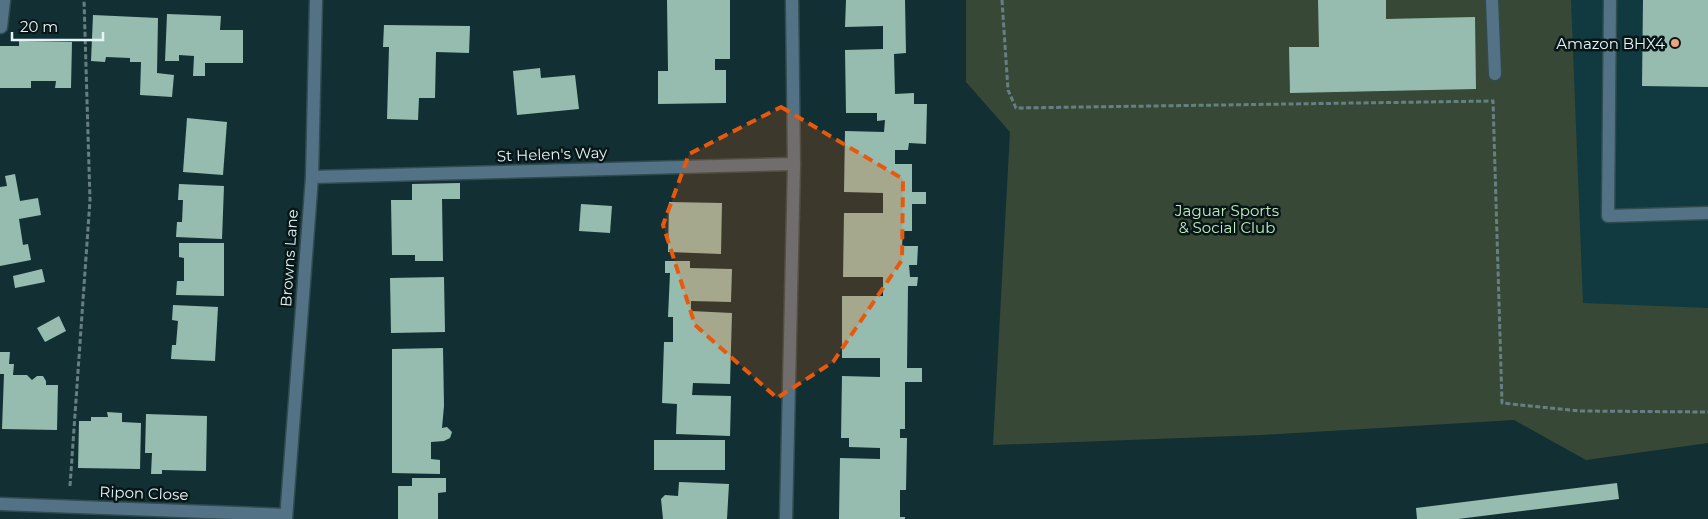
<svg xmlns="http://www.w3.org/2000/svg" width="1708" height="519" font-family="Montserrat,sans-serif">
	<style>
		.built { fill: #103a3f }
		.green { fill: #384836 }
		.building { fill: #96bcb0 }
		.lines { fill: none; stroke-linecap: round; stroke-linejoin: round }
		.minor-casing { stroke: #304c4f; stroke-width: 15 }
		.path { stroke: #677f83; stroke-width: 3; stroke-dasharray: 5 2.5; stroke-linecap: butt }
		.minor { stroke: #547286; stroke-width: 12 }
		.marked { fill: #e8590c; fill-opacity: 0.2; stroke: #e8590c; stroke-width: 4; stroke-dasharray: 10 6; stroke-linejoin: round }
		.poi-dot { fill: #f1a17b; stroke: #091617; stroke-width: 2 }
		.labels { text-anchor: middle; dominant-baseline: central; stroke-width: 5; stroke-linejoin: round; paint-order: stroke }
		.poi-label { font-size: 15px; fill: #e5f6f8; stroke: #091617; text-anchor: end }
		.street-label { font-size: 15px; fill: #e5f6f8; stroke: #091617 }
		.park-label { font-size: 15px; fill: #c2ebbe; stroke: #091617 }
	</style>
	<rect width="100%" height="100%" fill="#123034"/>
	<path class="built" d="M1514 0H1708V362L1514 374Z"/>
	<path class="green" d="M966 0H1571L1583 303 1708 308V443L1586 460 1514 420 1261 435 993 445 1010 132 966 82Z"/>
	<g class="building">
		<path d="M667 0H730V59H715V70H726V103L658 104V71H668Z"/>
		<path d="M846 0H905L906 53 894 54 895 94 914 93V104H927L926 144 909 143 908 150H895V164H912V192H926V204H912V231H903L902 246H918L917 265H909L910 277H918L917 286H908L907 368H922V382H905V429H900V438H907L906 490H900V517H905V519H839L840 458 880 459V448L849 447V438H841L842 376 880 377V358H842V296H883V277H843L844 213H883V193L844 192 845 131 884 132 885 120 877 121V113H846L845 50 883 49V26L845 27Z"/>
		<path d="M1318 0H1386V19L1475 17 1476 89 1290 93 1289 47H1319Z"/>
		<path d="M1643 0H1708V87L1642 86Z"/>
		<path d="M167 14 221 16 220 30H243V63H205V76H193L194 56 179 55V61H165Z"/>
		<path d="M93 15 158 18 157 73 174 75 172 97 140 95 141 62H130V58L106 57 105 62 91 61Z"/>
		<path d="M384 25 470 26 469 53 436 52 435 98H419L418 120 387 119 389 47H383Z"/>
		<path d="M19 41 72 42 71 88H55L56 81H31V88H0V46H19Z"/>
		<path d="M540 68 541 78 575 75 579 109 517 115 513 71Z"/>
		<path d="M187 118 227 122 223 175 183 172Z"/>
		<path d="M15 174 20 201 38 198 41 215 19 219 23 245 28 244 31 260 0 266V187L7 186 5 176Z"/>
		<path d="M460 183V199H442L443 261H415V255H392L391 200H412V184Z"/>
		<path d="M179 184 224 186 222 239 176 237 177 222H182L183 200H178Z"/>
		<path d="M669 202 722 203 721 254 668 252Z"/>
		<path d="M581 204 612 206 610 233 579 231Z"/>
		<path d="M179 243H224V296L176 295 177 281H184V258L179 257Z"/>
		<path d="M665 261H690V268L732 269 731 302 691 301V311L732 313 730 384 693 383 692 395 731 396 730 436 676 434 677 404 662 403 664 342H673V317H668L670 273H665Z"/>
		<path d="M42 269 45 282 15 288 13 276Z"/>
		<path d="M444 277 445 332 391 333 390 278Z"/>
		<path d="M173 305 218 307 215 361 171 359 172 345H176L178 321 172 320Z"/>
		<path d="M59 316 66 331 45 342 37 328Z"/>
		<path d="M443 348 444 406 442 428 447 427 452 432 450 438 444 441 431 442V459L440 460V474L392 473V349Z"/>
		<path d="M0 352H10L9 364H14L13 375H27L32 380 37 376H43L46 381V385H58L57 430 2 429 4 374H0Z"/>
		<path d="M107 412 122 413V422L141 423 140 469 78 468 79 421H91V417H108Z"/>
		<path d="M146 414 207 416 206 471 162 470V474H151L152 453H145Z"/>
		<rect x="654" y="440" width="71" height="30"/>
		<path d="M412 478H446V492L438 493V519H398V486H412Z"/>
		<path d="M679 482 729 484 727 519H663L661 499 665 495 678 496Z"/>
		<path d="M1617 483 1619 499 1458 519H1417L1416 508Z"/>
	</g>
	<g class="lines">
		<g class="minor-casing">
			<g id="minor">
				<path d="M1492 0 1495 74"/>
				<path d="M1610 0 1608 216 1708 213"/>
				<path d="M1 27 4 0"/>
				<path d="M312 177 794 164"/>
				<path d="M0 504 286 515"/>
				<path d="M286 519 312 177 316 0"/>
				<path d="M786 519 794 164 792 0"/>
			</g>
		</g>
		<g class="path">
			<path d="M1002 0 1008 90 1016 108 1493 101 1502 403 1579 411 1708 412"/>
			<path d="M70 486 90 200 84 0"/>
		</g>
		<use href="#minor" class="minor"/>
	</g>
	<path class="marked" d="M781 107 903 179 902 260 833 362 777 398 695 325 663 225 689 154Z"/>
	<circle class="poi-dot" cx="1675" cy="43" r="5"/>
	<g class="labels">
		<g class="poi-label">
			<text x="1665" y="43">Amazon BHX4</text>
		</g>
		<g class="street-label">
			<text transform="translate(552 154) rotate(-2)">St Helen's Way</text>
			<text transform="translate(289 258) rotate(-86)">Browns Lane</text>
			<text transform="translate(144 493) rotate(2)">Ripon Close</text>
		</g>
		<g class="park-label">
			<text x="1227" y="210">Jaguar Sports<tspan x="1227" dy="17">&amp; Social Club</tspan></text>
		</g>
	</g>
	<path d="M12 32v8h91v-8" fill="none" stroke="#e5f6f8" stroke-width="2.5"/>
	<text x="20" y="32" font-size="15" fill="#e5f6f8" stroke="#091617" stroke-width="4" paint-order="stroke">20 m</text>
</svg>
